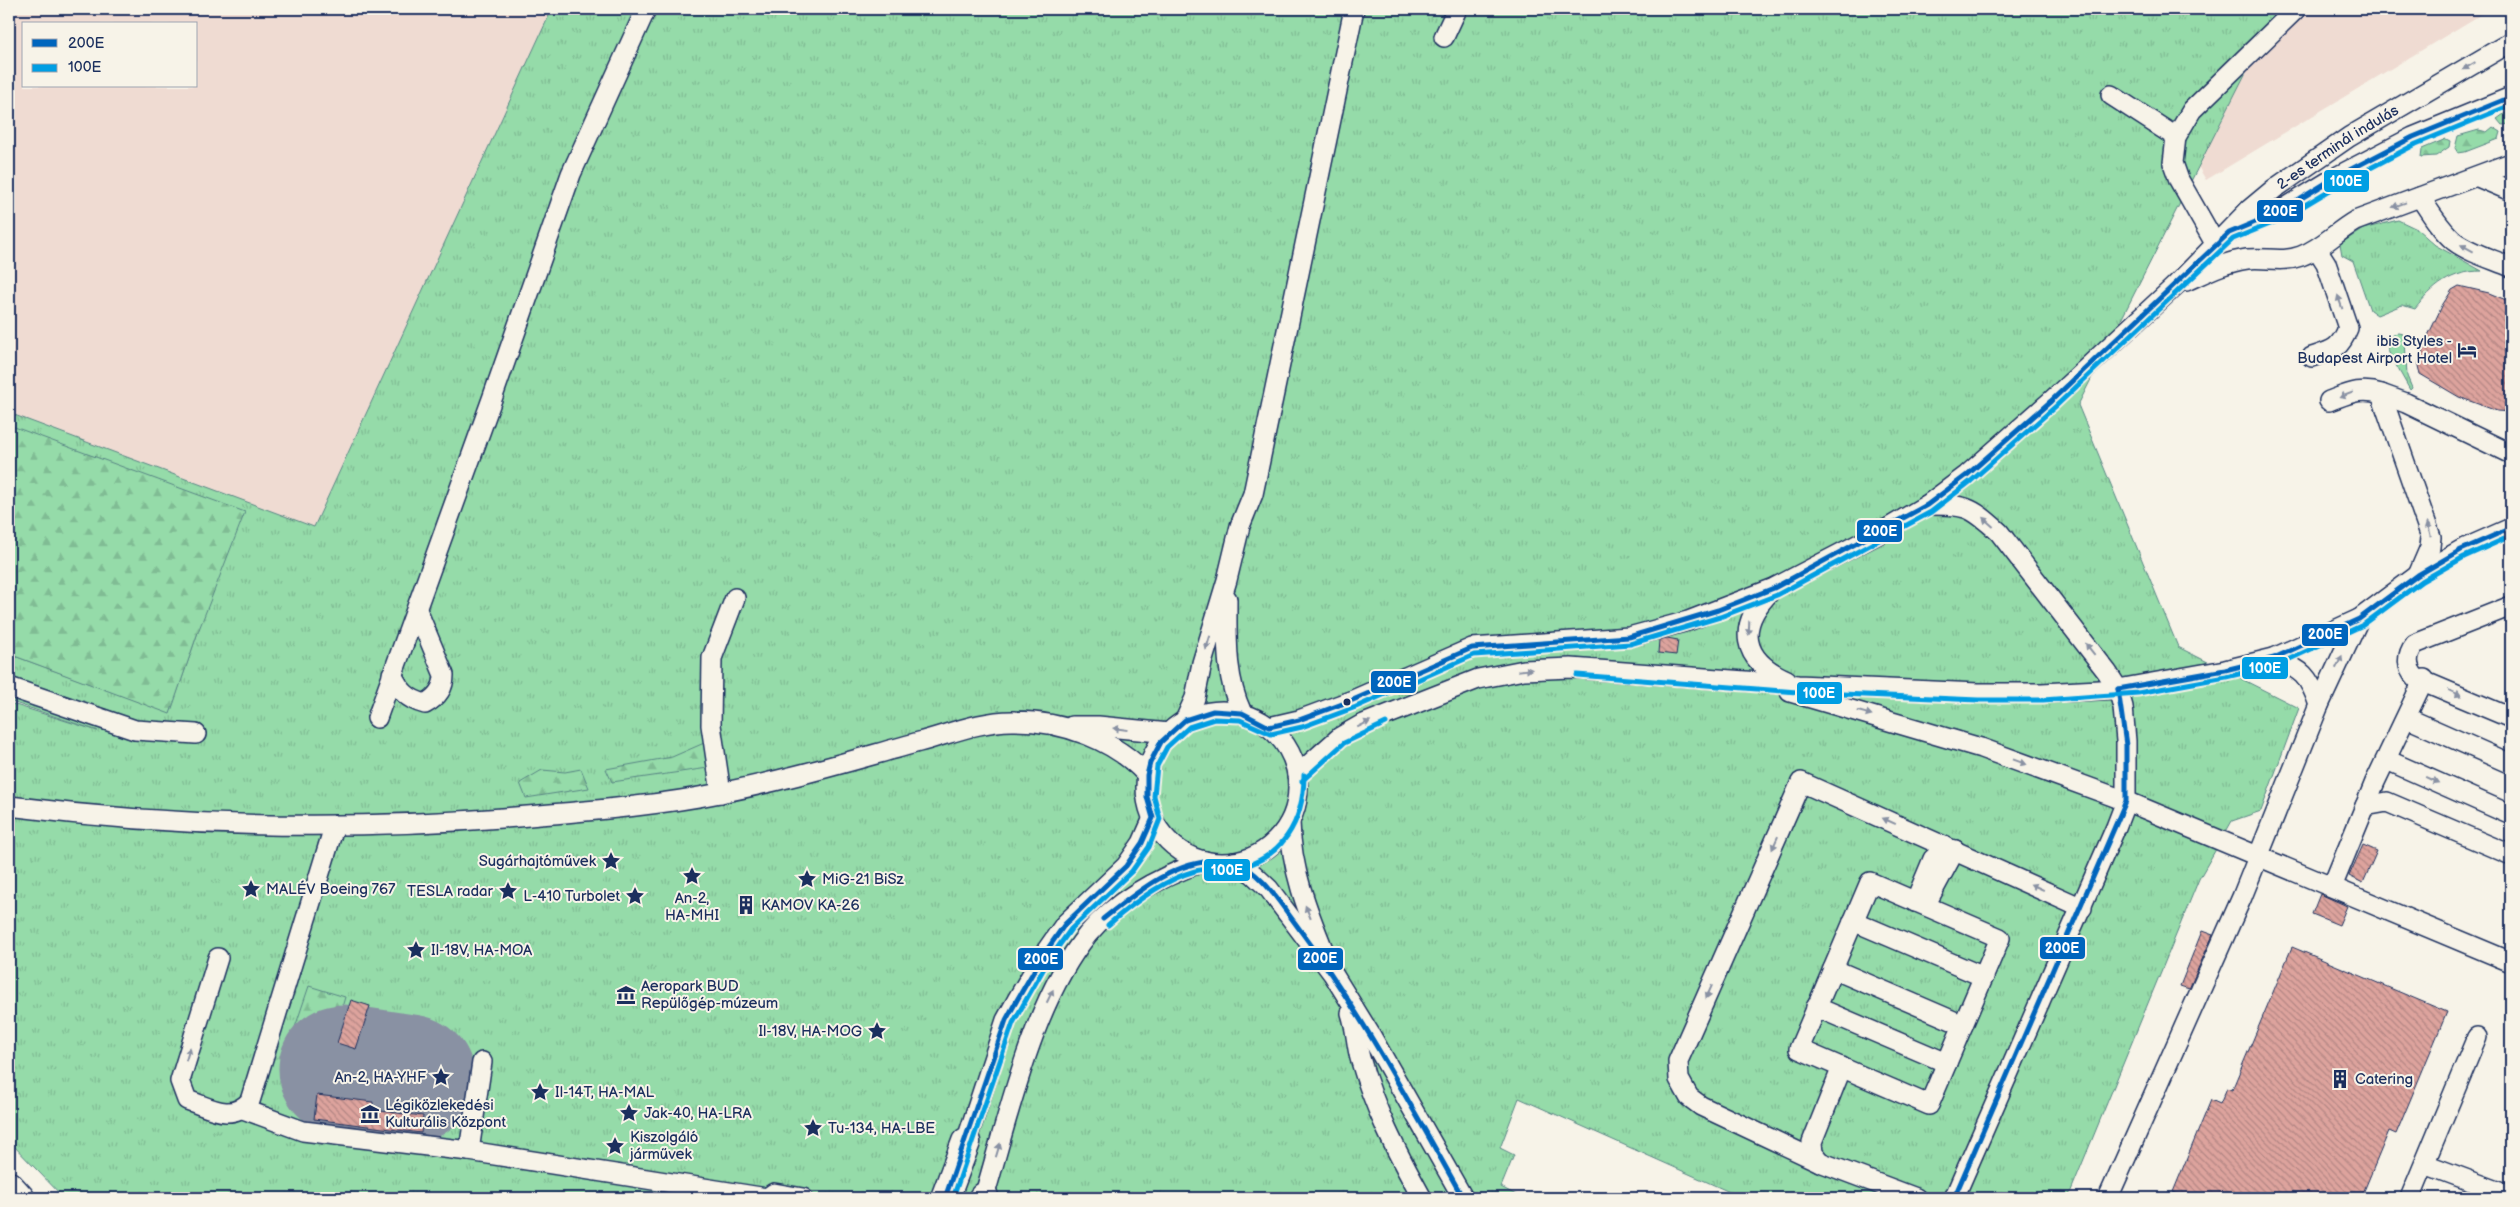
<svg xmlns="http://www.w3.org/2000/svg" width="2520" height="1207" font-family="'Balsamiq Sans',sans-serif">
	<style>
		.built { fill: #efdbd2; fill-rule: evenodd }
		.grass { fill: url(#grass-tufts); stroke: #588584 }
		.forest { fill: url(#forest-firs); stroke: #588584 }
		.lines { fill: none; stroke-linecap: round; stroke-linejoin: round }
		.runway { stroke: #8991a3; stroke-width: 129 }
		.building { fill: url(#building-back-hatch); stroke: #1b2f5e }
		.minor-casing { stroke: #1b2f5e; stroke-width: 22 }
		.highway-casing { stroke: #1b2f5e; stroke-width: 31 }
		.minor { stroke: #f7f3e8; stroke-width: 19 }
		.highway { stroke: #f7f3e8; stroke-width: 28 }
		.bus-1-casing { stroke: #f7f3e8; stroke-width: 9 }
		.bus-2-casing { stroke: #f7f3e8; stroke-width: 9 }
		.bus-1 { stroke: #0065bd; stroke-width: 5 }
		.bus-2 { stroke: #009ee3; stroke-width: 5 }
		.oneway { fill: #8991a3 }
		.bus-dot { fill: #1b2f5e; stroke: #f7f3e8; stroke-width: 2 }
		.labels { text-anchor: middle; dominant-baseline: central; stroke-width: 4; stroke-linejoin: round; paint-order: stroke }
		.street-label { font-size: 15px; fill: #1b2f5e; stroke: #f7f3e8 }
		.poi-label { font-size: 15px; fill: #1b2f5e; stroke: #f7f3e8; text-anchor: start }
		.line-badge { stroke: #f7f3e8; stroke-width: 2 }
		.badge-label { font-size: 14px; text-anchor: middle; font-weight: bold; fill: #fff }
	</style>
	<defs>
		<pattern id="grass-tufts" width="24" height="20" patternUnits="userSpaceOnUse" patternTransform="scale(1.25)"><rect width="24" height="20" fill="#95dba9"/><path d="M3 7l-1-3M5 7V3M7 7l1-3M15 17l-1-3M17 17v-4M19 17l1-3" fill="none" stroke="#80bc94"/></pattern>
		<pattern id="forest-firs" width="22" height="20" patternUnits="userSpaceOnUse" patternTransform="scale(1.25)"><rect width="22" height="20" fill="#95dba9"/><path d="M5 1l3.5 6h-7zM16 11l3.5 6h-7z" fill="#80bc94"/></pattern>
		<pattern id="building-back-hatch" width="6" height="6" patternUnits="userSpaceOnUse" patternTransform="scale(1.25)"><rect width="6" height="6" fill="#dda39d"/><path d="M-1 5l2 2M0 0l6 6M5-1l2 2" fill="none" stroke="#b28583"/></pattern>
	</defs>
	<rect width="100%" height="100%" fill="#f7f3e8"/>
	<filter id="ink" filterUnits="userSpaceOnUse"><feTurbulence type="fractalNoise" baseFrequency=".02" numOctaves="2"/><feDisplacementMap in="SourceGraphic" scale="10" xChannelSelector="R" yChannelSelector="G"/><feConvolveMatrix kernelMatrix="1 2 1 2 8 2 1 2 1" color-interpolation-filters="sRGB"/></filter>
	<g filter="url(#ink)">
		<g class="built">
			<path d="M9 9H1329L1233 458 9 701ZM24 24H196V86H24Z"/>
			<path d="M2195 9H2490L2206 180 2190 153Z"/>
		</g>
		<g class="grass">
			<path d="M552 9H2278L2078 405 2178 647 2299 708 2261 811 2232 821 2199 879 2068 1198H1743L1519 1098 1500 1148 1514 1155 1501 1187 1518 1196 1517 1198H64L9 1141V703L98 731 9 701V654L170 713 198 632 9 425V413L314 527Z"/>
			<path d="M2398 220 2417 229 2435 245 2482 271C2451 271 2433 286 2415 309L2402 305 2377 315 2370 310 2353 261 2342 255 2340 244 2363 229Z"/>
			<path d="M2398 333 2403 334 2405 339 2407 376 2412 388 2410 390 2388 351 2387 342 2393 334Z"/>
		</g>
		<g class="forest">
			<path d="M2511 109V124L2502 125 2497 119Z"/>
			<path d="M2493 127 2501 132 2499 139 2465 152 2458 153 2455 148 2458 136 2479 130 2487 132Z"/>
			<path d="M2446 139 2450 141 2449 147 2436 156 2421 157 2422 149Z"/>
			<path d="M9 425 245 512 198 632 170 714 9 654Z"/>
			<path d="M711 740 708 768 612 782 606 769 672 757Z"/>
			<path d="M581 769 589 788 526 798 520 783 542 770 565 772Z"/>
			<path d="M309 986 345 997 322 1076 284 1060Z"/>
		</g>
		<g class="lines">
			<path class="runway" d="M343 1069 410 1079"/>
		</g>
		<g class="building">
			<path d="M2459 286 2489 293 2511 302V412L2497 411 2459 397 2420 374 2418 366 2425 342 2443 304 2452 290Z"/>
			<path d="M1667 638 1678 640 1676 655 1658 653 1659 640Z"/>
			<path d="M2363 845 2377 851 2363 883 2349 876Z"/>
			<path d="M2320 894 2347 906 2339 925 2312 914Z"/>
			<path d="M2202 931 2213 935 2189 989 2180 986Z"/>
			<path d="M2292 947 2447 1012 2396 1134 2389 1131 2361 1198H2188L2173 1192 2211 1100 2220 1104 2227 1088 2232 1090Z"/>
			<path d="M351 1000 370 1006 356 1049 337 1043Z"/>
			<path d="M317 1095 373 1102 372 1110 423 1116 421 1133 314 1119Z"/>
		</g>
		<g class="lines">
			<g class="minor-casing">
				<g id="minor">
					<path d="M1444 37 1457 9"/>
					<path d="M2111 95 2176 137"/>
					<path d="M2478 177 2511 191"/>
					<path d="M2420 197C2430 212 2440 229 2454 241 2470 253 2492 259 2511 267"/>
					<path d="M2232 232 2277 213 2336 177 2413 137 2511 97"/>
					<path d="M2216 245 2179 180 2173 163 2176 137 2192 110 2296 9"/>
					<path d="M2186 281C2206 272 2225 262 2247 259 2266 257 2282 263 2301 256 2321 249 2336 232 2355 221L2511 163"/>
					<path d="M2312 357C2333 350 2340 349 2348 328L2326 263 2317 249"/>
					<path d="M2381 394 2406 403 2511 454"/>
					<path d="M2329 401C2348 394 2361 387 2381 394L2431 537 2430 547 2418 575"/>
					<path d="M1927 505C1966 505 1969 505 1999 532L2107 672 2118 689 2123 707 2126 741V801L2116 827 1954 1198"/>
					<path d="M1771 591C1736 626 1741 660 1787 680"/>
					<path d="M1227 599C1227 639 1225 677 1242 713"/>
					<path d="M2511 606 2415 644C2406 655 2406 668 2416 678L2511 718"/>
					<path d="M2274 658C2302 670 2309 675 2319 705"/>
					<path d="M392 674C400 691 407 699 425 704 436 698 444 689 444 675L417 610"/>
					<path d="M9 687 135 730 196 734"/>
					<path d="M1790 692 1981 748 2126 801 2511 962"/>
					<circle cx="1222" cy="787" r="76"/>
					<path d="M377 718 492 399 571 174 646 9"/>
					<path d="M2407 718 2511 764"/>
					<path d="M1185 720 1195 698 1202 663 1227 580 1240 526 1253 494 1354 9"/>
					<path d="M1072 726H1098L1169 733"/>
					<path id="s1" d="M1269 727 1299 720 1353 700 1472 648 1629 637 1688 621 1774 588 1880 533 1927 505 1967 475 2051 401 2176 285 2250 209 2274 189 2349 137 2511 42"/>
					<path d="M2387 760 2511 815"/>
					<path d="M1297 775 1340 737 1361 725 1478 679 1524 670 1571 668 1798 685 1978 693H2042L2118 689 2225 670 2274 658 2359 619 2418 575 2461 550 2511 528"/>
					<path d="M721 793 711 725 712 658 735 598"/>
					<path d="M9 806C187 829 361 831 540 815 600 810 661 805 720 793 787 780 853 760 919 742 949 734 983 720 1015 721 1063 721 1115 740 1147 775"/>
					<path d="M2365 806 2387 802 2511 855"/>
					<path d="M1290 822C1291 869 1307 910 1325 954"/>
					<path d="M1234 862 1253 874 1269 889 1333 974 1370 1034 1463 1198"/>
					<path d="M1870 882 2000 938 1929 1105 1799 1049Z"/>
					<path d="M2332 887 2375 782 2424 679"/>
					<path d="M1915 902 1933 859 1941 852 1955 850"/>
					<path d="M1927 902 1955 850"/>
					<path d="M1853 921 1984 977"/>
					<path d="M218 958 180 1081 187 1100C211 1108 231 1122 250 1101L334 827"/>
					<path d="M1833 969 1963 1025"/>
					<path d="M1816 1007 1947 1063"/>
					<path d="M1351 1013C1356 1028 1356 1043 1360 1058 1374 1108 1397 1153 1422 1198"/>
					<path d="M243 1109 303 1131 469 1151 767 1198 774 1193 803 1198"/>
					<path d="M966 1142 1006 1020 1017 1000 1042 957 1065 924 1126 866 1142 843 1153 818"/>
					<path d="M469 1151 482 1062"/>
					<path d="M1820 1162 1813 1153 1812 1142 1842 1067"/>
					<path d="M2425 1164 2511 1196"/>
					<path d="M984 1197C1009 1114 1033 1001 1088 934 1118 898 1162 876 1205 861"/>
					<path d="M1916 1198 1820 1162 1701 1106 1689 1097 1679 1079 1678 1061 1801 782 2082 908"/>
					<path d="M2108 1198 2242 897 2319 705 2359 619"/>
					<path d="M2410 1198 2477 1037"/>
				</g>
			</g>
			<g class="highway-casing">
				<g id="highway">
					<path d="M9 1186 20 1198"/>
					<path d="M945 1198 966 1142"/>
					<path d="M983 1198 984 1197"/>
				</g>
			</g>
			<use href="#minor" class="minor"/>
			<use href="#highway" class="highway"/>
			<g class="bus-1-casing">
				<g id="bus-1">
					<path d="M2118 689 2225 670 2274 658 2359 619 2418 575 2461 550 2511 528"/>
					<path d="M1103 919C1136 893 1175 860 1219 861 1224 862 1230 861 1234 862 1261 871 1279 902 1295 923 1360 1010 1410 1104 1463 1198"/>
					<path d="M945 1198 1006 1020 1017 1000 1042 957 1065 924 1126 866 1142 843 1153 818 1147 797V775L1150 763 1161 742 1185 720 1213 711 1242 713 1269 727 1299 720 1353 700 1472 648 1629 637 1718 610 1774 588 1927 505 1967 475 2051 401 2229 233 2277 213 2336 177 2413 137 2511 97"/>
					<path d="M1954 1198 2126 801V745L2118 689"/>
				</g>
			</g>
			<g class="bus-2-casing">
				<g id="bus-2">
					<path d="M1577 675 1797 692 1978 700H2043L2138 693 2226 677 2277 665 2363 625 2422 581 2464 557 2511 536"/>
					<path d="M1302 781 1344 743 1386 723"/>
					<path d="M1108 925C1133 903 1163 880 1195 871 1208 867 1221 872 1233 869 1282 860 1304 822 1304 775"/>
					<path d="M953 1198 1013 1023 1048 961 1071 929 1132 871 1149 847 1160 819 1154 796 1157 766 1167 747 1189 727 1214 719 1240 720 1271 734 1302 727 1356 707 1474 655 1630 644 1720 617 1777 595 1931 512 1971 481 2056 406 2233 239 2280 220 2340 184 2416 144 2511 105"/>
				</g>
			</g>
			<use href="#bus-1" class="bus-1"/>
			<use href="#bus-2" class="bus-2"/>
		</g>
		<defs><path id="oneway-solid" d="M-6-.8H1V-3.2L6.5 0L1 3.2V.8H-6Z" transform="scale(1.25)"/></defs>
		<g class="oneway">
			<use href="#oneway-solid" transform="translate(2469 66) rotate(149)"/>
			<use href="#oneway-solid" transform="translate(2399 205) rotate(160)"/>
			<use href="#oneway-solid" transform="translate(2467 248) rotate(-152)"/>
			<use href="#oneway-solid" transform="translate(2340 302) rotate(-109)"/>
			<use href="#oneway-solid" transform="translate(2346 395) rotate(159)"/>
			<use href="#oneway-solid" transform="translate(1988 522) rotate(-138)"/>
			<use href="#oneway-solid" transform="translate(2429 529) rotate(-103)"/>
			<use href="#oneway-solid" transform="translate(1749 628) rotate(92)"/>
			<use href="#oneway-solid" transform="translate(1208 643) rotate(107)"/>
			<use href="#oneway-solid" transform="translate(2090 649) rotate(-128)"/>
			<use href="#oneway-solid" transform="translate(2339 662) rotate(-65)"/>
			<use href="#oneway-solid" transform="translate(1525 670) rotate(-6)"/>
			<use href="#oneway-solid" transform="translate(2455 693) rotate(24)"/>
			<use href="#oneway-solid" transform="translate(1865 713) rotate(16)"/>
			<use href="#oneway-solid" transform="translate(1364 724) rotate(-26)"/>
			<use href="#oneway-solid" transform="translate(1120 729) rotate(-173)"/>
			<use href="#oneway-solid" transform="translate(2020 762) rotate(20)"/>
			<use href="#oneway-solid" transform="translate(2432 780) rotate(24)"/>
			<use href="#oneway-solid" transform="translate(1889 821) rotate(-156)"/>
			<use href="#oneway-solid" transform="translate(1775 843) rotate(114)"/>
			<use href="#oneway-solid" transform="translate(2037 887) rotate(-156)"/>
			<use href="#oneway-solid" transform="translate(1308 912) rotate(-112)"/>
			<use href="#oneway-solid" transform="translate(1709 992) rotate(114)"/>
			<use href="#oneway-solid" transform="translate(1050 996) rotate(-64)"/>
			<use href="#oneway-solid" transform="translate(188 1054) rotate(-73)"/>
			<use href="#oneway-solid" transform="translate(998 1150) rotate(-73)"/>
		</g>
	</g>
	<defs>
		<g id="hotel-bare" transform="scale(1.5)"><path d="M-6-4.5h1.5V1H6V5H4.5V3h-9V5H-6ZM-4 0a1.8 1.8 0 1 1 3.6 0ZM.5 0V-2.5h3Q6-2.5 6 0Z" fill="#1b2f5e" stroke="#f7f3e8" stroke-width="2.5" paint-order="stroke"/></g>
		<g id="sight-bare" transform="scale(1.5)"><path d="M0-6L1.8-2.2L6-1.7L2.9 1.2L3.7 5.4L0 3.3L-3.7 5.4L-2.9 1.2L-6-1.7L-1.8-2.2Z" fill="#1b2f5e" stroke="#f7f3e8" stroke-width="2.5" paint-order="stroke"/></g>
		<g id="building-bare" transform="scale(1.5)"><path d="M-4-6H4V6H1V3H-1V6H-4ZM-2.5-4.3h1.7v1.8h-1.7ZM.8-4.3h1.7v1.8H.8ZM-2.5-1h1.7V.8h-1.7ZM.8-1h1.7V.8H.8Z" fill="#1b2f5e" stroke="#f7f3e8" stroke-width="2.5" paint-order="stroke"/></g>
		<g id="museum-bare" transform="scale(1.5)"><path d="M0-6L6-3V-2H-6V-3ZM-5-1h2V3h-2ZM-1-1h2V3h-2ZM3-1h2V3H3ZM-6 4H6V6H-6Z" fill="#1b2f5e" stroke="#f7f3e8" stroke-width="2.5" paint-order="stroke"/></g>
	</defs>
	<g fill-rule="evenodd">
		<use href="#hotel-bare" x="2467" y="350"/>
		<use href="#sight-bare" x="611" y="861"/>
		<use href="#sight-bare" x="692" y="876"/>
		<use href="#sight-bare" x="807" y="879"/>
		<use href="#sight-bare" x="251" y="889"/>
		<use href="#sight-bare" x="508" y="891"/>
		<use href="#sight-bare" x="635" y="896"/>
		<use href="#building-bare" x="746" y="905"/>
		<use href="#sight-bare" x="416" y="950"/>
		<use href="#museum-bare" x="626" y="995"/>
		<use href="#sight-bare" x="877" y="1031"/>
		<use href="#sight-bare" x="441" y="1077"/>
		<use href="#building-bare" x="2340" y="1079"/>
		<use href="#sight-bare" x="540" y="1092"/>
		<use href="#sight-bare" x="629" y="1113"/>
		<use href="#museum-bare" x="370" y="1114"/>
		<use href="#sight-bare" x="813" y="1128"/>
		<use href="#sight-bare" x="615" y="1146"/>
	</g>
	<circle class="bus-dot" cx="1347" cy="702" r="4.5"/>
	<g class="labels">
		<g class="street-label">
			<text stroke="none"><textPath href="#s1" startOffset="1249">2-es terminál indulás</textPath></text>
		</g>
		<g class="poi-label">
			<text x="2452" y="341" text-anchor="end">ibis Styles -<tspan x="2452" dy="17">Budapest Airport Hotel</tspan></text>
			<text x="596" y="861" text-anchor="end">Sugárhajtóművek</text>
			<text x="822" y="879">MiG-21 BiSz</text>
			<text x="266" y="889">MALÉV Boeing 767</text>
			<text x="493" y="891" text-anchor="end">TESLA radar</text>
			<text x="620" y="896" text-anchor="end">L-410 Turbolet</text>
			<text x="692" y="898" text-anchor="middle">An-2,<tspan x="692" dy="17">HA-MHI</tspan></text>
			<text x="761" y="905">KAMOV KA-26</text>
			<text x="431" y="950">Il-18V, HA-MOA</text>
			<text x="641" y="986">Aeropark BUD<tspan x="641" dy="17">Repülőgép-múzeum</tspan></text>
			<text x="862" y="1031" text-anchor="end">Il-18V, HA-MOG</text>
			<text x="426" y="1077" text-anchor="end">An-2, HA-YHF</text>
			<text x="2355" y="1079">Catering</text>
			<text x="555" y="1092">Il-14T, HA-MAL</text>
			<text x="385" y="1105">Légiközlekedési<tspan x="385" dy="17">Kulturális Központ</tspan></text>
			<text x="644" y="1113">Jak-40, HA-LRA</text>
			<text x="828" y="1128">Tu-134, HA-LBE</text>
			<text x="630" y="1137">Kiszolgáló<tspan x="630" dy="17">járművek</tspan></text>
		</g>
	</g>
	<g class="line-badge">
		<rect x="2323" y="169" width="47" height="24" rx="5" fill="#009ee3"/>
		<rect x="2256" y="199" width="48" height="24" rx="5" fill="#0065bd"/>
		<rect x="1856" y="519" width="47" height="24" rx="5" fill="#0065bd"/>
		<rect x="2301" y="623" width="48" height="24" rx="5" fill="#0065bd"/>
		<rect x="2241" y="656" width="48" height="24" rx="5" fill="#009ee3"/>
		<rect x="1370" y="670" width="47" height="24" rx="5" fill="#0065bd"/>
		<rect x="1796" y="681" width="47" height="24" rx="5" fill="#009ee3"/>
		<rect x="1203" y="858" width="48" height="24" rx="5" fill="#009ee3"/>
		<rect x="2039" y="936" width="47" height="24" rx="5" fill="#0065bd"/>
		<rect x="1297" y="947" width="47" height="24" rx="5" fill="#0065bd"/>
		<rect x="1017" y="947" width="47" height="24" rx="5" fill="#0065bd"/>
	</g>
	<g class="badge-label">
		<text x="2346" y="186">100E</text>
		<text x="2280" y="216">200E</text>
		<text x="1880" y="536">200E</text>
		<text x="2325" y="639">200E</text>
		<text x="2265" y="673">100E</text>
		<text x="1394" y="687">200E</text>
		<text x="1819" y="698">100E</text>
		<text x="1227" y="875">100E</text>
		<text x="2062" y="953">200E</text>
		<text x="1320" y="963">200E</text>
		<text x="1041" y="964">200E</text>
	</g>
	<rect width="2520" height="1207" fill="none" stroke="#f7f3e8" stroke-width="30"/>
	<rect x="15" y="15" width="2490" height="1177" fill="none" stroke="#1b2f5e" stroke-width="2" filter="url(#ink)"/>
	<rect x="22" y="22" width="175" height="65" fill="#f7f3e8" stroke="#9fa5b1"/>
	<rect x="32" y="39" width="25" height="8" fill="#0065bd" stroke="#9fa5b1"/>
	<text x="68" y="48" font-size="15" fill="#1b2f5e">200E</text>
	<rect x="32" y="64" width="25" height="8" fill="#009ee3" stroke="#9fa5b1"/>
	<text x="68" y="72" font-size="15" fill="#1b2f5e">100E</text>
</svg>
